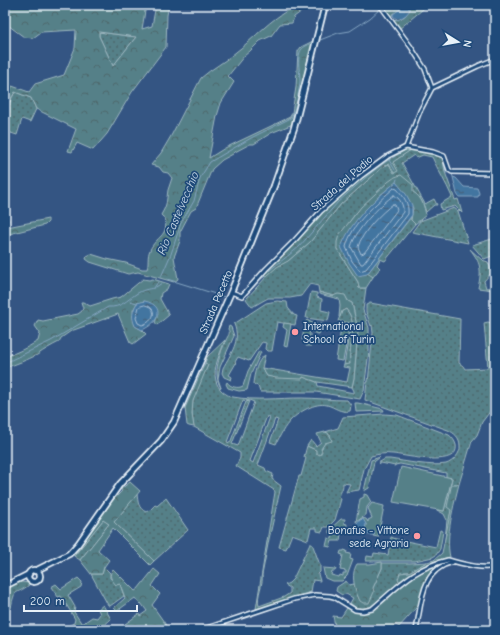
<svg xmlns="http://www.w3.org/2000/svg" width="500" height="635" font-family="'Comic Neue',sans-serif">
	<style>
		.grass { fill: url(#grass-dots); stroke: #9eb8c0; fill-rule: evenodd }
		.forest { fill: url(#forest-crowns); stroke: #9eb8c0; fill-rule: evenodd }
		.garden { fill: #558088; stroke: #9eb8c0 }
		.water { fill: url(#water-ripples); stroke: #85a6c3 }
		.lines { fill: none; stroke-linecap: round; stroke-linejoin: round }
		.shore { stroke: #a6bfd5; stroke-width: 1 }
		.stream { stroke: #85a6c3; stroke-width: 1 }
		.minor-casing { stroke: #e8f1f8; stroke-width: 6 }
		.secondary-casing { stroke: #e8f1f8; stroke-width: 8 }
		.minor { stroke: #1f4a7a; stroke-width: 3 }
		.secondary { stroke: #1f4a7a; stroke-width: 4.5 }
		.poi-dot { fill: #ff9aa2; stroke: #1f4a7a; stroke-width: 1.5 }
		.labels { text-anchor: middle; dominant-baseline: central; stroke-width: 3.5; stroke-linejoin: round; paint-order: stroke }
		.street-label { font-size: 11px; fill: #e8f1f8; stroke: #1f4a7a }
		.poi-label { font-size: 11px; fill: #e8f1f8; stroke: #1f4a7a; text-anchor: start }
		.water-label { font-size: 12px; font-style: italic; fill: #cfdeeb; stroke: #1f4a7a }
	</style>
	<defs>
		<pattern id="grass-dots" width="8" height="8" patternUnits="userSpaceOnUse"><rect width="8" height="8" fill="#558088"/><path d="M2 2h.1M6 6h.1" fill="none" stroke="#4e676c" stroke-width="1.8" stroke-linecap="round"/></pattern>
		<pattern id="forest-crowns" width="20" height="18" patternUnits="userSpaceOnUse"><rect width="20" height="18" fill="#558088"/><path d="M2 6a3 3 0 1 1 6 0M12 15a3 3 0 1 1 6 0" fill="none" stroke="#4e676c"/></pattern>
		<pattern id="water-ripples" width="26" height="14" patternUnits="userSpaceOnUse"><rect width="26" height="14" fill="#4374a0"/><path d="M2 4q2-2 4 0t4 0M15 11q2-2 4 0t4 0" fill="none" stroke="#445e75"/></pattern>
	</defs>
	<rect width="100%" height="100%" fill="#345583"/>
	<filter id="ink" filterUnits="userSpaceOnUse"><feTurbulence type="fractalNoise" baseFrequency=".025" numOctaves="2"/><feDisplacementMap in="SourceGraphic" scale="8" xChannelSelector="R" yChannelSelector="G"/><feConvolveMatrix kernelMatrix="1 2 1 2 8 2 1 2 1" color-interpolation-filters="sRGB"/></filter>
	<g filter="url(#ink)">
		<g class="grass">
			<path d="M390 5 391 8 399 5H428L399 29 393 20 402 18 406 15 393 13 391 18 384 8Z"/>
			<path d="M99 32 136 37 113 66 99 36Z"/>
			<path d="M15 92 31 98 36 109 30 122 22 119 17 135 5 131C5 115 7 107 15 92Z"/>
			<path d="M412 149 440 156 443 160 445 172 455 200 458 199 462 213 455 206 441 210 440 204 452 197C446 183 438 170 432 157L423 155 416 158 414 155 402 163 425 204 434 199 437 205H434L426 212C420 190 407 189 388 182L355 214 347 226 340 235 337 249 358 282 359 288H366L363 310 369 328V351L364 390 360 399 316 392H260L258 386 253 384C254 374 257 360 265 355L262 368 267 376 303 377 317 382 318 386 354 393V391L352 387 354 378 358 331 352 303 348 301 345 296H333L319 292 318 286 310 284 301 296 290 298H268L252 307 246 299 268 275 277 266 288 261 310 242 341 204 384 166 389 164 394 172 393 162Z"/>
			<path d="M454 208 458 211 468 243 412 232 420 221Z"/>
			<path d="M411 217V220L415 224 385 261 380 259 377 265 380 268 373 277 367 274Z"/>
			<path d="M495 235V255L484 259 472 245 492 239Z"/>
			<path d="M470 249 482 260 488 262 490 267 491 273 484 281 486 288 494 287 493 290 478 288C482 270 481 263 470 249Z"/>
			<path d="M311 292 317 293V297L322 299 321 310 330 312 328 321 306 318Z"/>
			<path d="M277 301 287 302 288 308 294 315 297 316 295 325 277 322 272 351H267L265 349 266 343 262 342 249 361 238 357 235 362 236 363 229 375 232 377 231 380 224 377 222 373 223 368C231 353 241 341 234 324L266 303Z"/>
			<path d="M370 303 460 319 459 363 463 366 465 369 488 368 484 323 488 322 495 324V405L482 422 477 435 472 441 459 484H453L451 510 444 549 447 520 444 514 437 510 444 511 452 478 446 477V473L400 464 395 465V466L381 463 379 464 378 463 385 459H390C404 461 432 467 446 464 453 462 461 453 460 446 460 437 454 433 448 430L365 400 367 382H368L373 333 372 325 371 326 366 312V305Z"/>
			<path d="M346 309C360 325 348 345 350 364L344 365 351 323 338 321 342 311Z"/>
			<path d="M229 326 231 327 234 336 220 367 218 379 221 388C212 373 220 354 226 340 228 335 231 334 228 329Z"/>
			<path d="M225 340C221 353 212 367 216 381 218 389 225 395 233 397 254 401 280 398 301 398 316 398 331 400 347 400L351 405 350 411C340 413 335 407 327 405 315 402 299 412 291 420 284 427 280 436 276 444L270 442 278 420 275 419 258 465 265 468 266 471 273 474 272 479 281 486 269 539 262 575C264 584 256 595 259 606L284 597 290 593V588L285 585 289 583 293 579 310 544H312L313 546 320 565V572L318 574 320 581 313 580 311 592 256 609 275 492 274 490 236 466 240 458V453L194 427C188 400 197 388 208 365L205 363 207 357ZM243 400 247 401 249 400 254 402 238 446 232 444 249 401 246 402 230 443 227 442ZM267 416 270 417 253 463 250 461Z"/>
			<path d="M384 414 397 415 449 435C452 437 455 441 456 445 460 469 404 455 393 454 385 453 378 454 371 456L364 469 359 490 346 492 350 484 343 483C343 491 340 491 339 498L341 499 335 520 328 527H324L322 532 317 531V528H311L308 540 292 534 286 549 279 547 299 476H301L306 458 304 457 307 446 316 450 321 449 329 435 325 432 338 428 343 417Z"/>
			<path d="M380 457 374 462 369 488 364 491 371 460Z"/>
			<path d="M137 494C138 502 138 508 146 512L150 510 155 505 157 506 166 498 188 530 154 561 114 522Z"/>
			<path d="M103 520 109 524 80 560 74 556Z"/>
			<path d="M440 530 443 531 440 549 436 555 433 557 415 561H366L367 556 373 557 374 553 388 555 391 537 396 539 436 547Z"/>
			<path d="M427 562 409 572H404L398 579 400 582 369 608H356L350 603 353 598 346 594 342 595 336 591 337 587 346 581 349 585 354 584 359 599 373 588 382 568V563H410Z"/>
			<path d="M104 567 110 573V578L120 584 124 596 110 606 108 605 91 574H102Z"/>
			<path d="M21 582 29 583V585C15 596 15 587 11 608L5 611V588L14 583Z"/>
		</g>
		<g class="forest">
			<path d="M5 5H146L142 29 152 26 156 5H169L167 15 166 47 132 92 107 134 93 150 77 143 72 152 68 151 76 129 36 109 31 98 15 92 9 102H6L12 86 29 92 35 84 64 75 75 48 76 30 41 32 33 38 24 37 5 23ZM99 32 136 37 113 66 99 36Z"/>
			<path d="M293 5H310L294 17 292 23 280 24 271 36 260 41 250 51 244 56 228 76 234 82 221 103 217 116 209 158 225 148 290 117 292 113 296 87 298 51 301 47 315 40 293 124 271 133 254 144H250L235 152 233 154 222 160 212 169 196 208 191 211 180 232V241L174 257 178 279 174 282 138 272 128 274 90 262 86 259 87 256 91 254 107 259 126 263 142 269H147C149 263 147 256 150 250 156 236 169 237 165 218L163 217 161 215C168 203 166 202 168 190 169 186 171 182 172 178L168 173 163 172 159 167 151 165 161 153 171 136 201 78C212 68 225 62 236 52 256 37 269 20 292 8Z"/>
			<path d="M405 148 412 149 393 162 398 171 394 173 389 164 384 166 341 204 310 242 288 261 277 267 268 275 258 280C303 233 346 179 405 148Z"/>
			<path d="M401 175 413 185V192C422 197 424 206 426 215L415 224 411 220 413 208 396 182 379 196 359 217 365 273 369 274 373 277 366 288H359L358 282 337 249V242L339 235 361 207 388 182 395 177Z"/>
			<path d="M6 216 9 220 7 227 48 219V222L45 225 5 235Z"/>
			<path d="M143 279 149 280 153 279 169 284 167 289 161 293 160 299 169 315 157 325 155 322 157 317 145 301 137 303 133 310 135 326 142 330 146 334 133 344 130 342 118 314 71 331 61 338 59 342C51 346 44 350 37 355 27 360 16 364 5 368V357C16 353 27 348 38 341L40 333 35 326 38 320 43 321 78 314 82 311 83 308 81 302H83L90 306 112 299 121 297Z"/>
			<path d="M319 292 333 296 338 294 345 295 348 301 352 303 358 331 354 378 352 387 317 382 303 377 302 379 276 378 267 376 262 368 347 382 350 368 343 367 344 365 350 364C348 345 360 325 346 309L342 311 340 317H339L340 306 339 299 319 294Z"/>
			<path d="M205 363 208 365 193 401 192 414 194 427 189 426 187 425 185 408Z"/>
			<path d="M325 432 328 433 329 435H330L332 441 325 443 321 449 322 451 320 455 316 453V450L307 446 311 440 316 446 321 442 317 434Z"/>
			<path d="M130 482 140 491 114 522 154 561 150 565 113 528 98 550 109 560 104 567 102 574H91L80 560 109 524 103 520 74 556 73 553 109 504 122 491 121 489Z"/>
			<path d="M453 484H459C454 504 445 537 450 557 431 561 415 570 400 582L398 579 400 573 409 572 427 562 434 560 442 553 451 510 447 507 451 487Z"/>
			<path d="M382 562V568L373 588 374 592 369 603H363L360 601C355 591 350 575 357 564H370Z"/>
			<path d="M438 564 441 566 427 580 422 590 420 602 417 607 399 627 396 625 387 630H336L333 616 341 617 347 608 362 613 372 611 416 575Z"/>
			<path d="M113 569 135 591 138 589 154 569 160 574 152 586 160 594 152 605 164 622 168 630H129L125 624 139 614 140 616 147 611 141 603 140 604 135 598 117 611 114 608 125 598 120 584 116 585C111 579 108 576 113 569Z"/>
			<path d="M78 578 82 582 81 587 68 595 75 607 74 612 82 624 92 617 97 618 100 614 98 609 103 605 111 619 99 630H83L81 628 78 630H68L66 627 74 623 75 619 61 596 58 597 51 587 56 584 61 589Z"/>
		</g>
		<g class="garden">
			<path d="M307 320 314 324H323V326L319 334C313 334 306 328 305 323Z"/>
			<path d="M342 322 350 324 343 361 336 360Z"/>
			<path d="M284 323 291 324 287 347 284 346 287 330 283 327Z"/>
			<path d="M304 329H306L310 333V339L314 341 311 346H306V341L302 340Z"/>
			<path d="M259 351 261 352 251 374 247 390 239 391 228 388 226 384 227 382C230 387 238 389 243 386L248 371Z"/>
			<path d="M355 403H358L383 409 384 411 356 412Z"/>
			<path d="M401 467 452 478 444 511 393 502Z"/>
			<path d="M364 494 367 495 371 502 367 507 366 515 356 522 360 499 364 497Z"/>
			<path d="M372 503 384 506 378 537 373 536 375 533 365 530 366 524 360 520 359 521C361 518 363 518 366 519L368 522V520L372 518 368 508Z"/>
			<path d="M341 519H345L344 523 347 524 345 534 341 533 340 541H332L330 547 326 546 328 538 332 539 333 534 329 533V530Z"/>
			<path d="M344 550 347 551 346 553 351 554 350 559 353 560 347 576 342 581H332L325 578 323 568 336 569 335 571H332L331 575 339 577 340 575 343 576V573H346V571L340 570 343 555 340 554 341 551H344Z"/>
		</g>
		<g class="water">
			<path d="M403 7H408L410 10 406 15 398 20 393 16V14Z"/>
			<path d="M453 177 456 178 464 187 477 188 479 193 478 197H459L457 194Z"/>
			<path d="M396 182 406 194 412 205V215L367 274 358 276 349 263 341 247C352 219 373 201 396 182Z"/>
			<path d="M145 301C166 306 159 323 142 330L135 326C131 317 132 312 137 303Z"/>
			<path d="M363 519 366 524 365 530 375 533 374 535C365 535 358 534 356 525L360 520Z"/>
		</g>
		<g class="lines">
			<g class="shore">
				<path d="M394 188 397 189C404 197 409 203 408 214L366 269 360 271 352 261 346 247C352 223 376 204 394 188Z"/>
				<path d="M394 195C400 198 404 206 403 212L363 264H361L351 247C356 229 379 206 394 195Z"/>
				<path d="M393 204 395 205 397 210 364 253 361 254 358 247C362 232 381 213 393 204Z"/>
				<path d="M145 305C159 308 154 322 142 325L138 323 136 318 139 307Z"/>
			</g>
			<g class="stream">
				<path d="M384 6 386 5"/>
				<path d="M320 40 338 33 350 31 370 18 380 9"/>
				<path d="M389 160 395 170"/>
				<path d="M444 161 446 173H447"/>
				<path d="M452 174 453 177"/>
				<path d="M396 182 397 179"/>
				<path d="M161 277 171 254 181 223 194 201 200 178 210 162 251 138 291 118C296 107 299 92 300 81 300 72 297 61 300 52 302 47 308 45 312 43"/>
				<path d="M167 279 225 297"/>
				<path d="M156 287 162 283"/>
				<path d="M245 296 270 270 299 247 338 202 372 172 387 161 407 149"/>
				<path d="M130 301 137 303"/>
				<path d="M5 363 51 341 108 307C121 308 127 300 136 294 142 290 148 289 154 288L158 282"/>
			</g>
			<g class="minor-casing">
				<g id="minor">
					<path d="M380 5 411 47 425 69 432 88"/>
					<path d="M406 147 433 152 444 156 449 170 452 172 495 173"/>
					<path d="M231 292 242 296 266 269 295 240 321 211 361 176 388 156 406 147 420 111 432 88 478 66 495 59"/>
					<path d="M201 630 294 599 315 595 330 596 334 597 355 610 363 611 372 609C398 587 413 568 448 560 460 563 482 570 495 566"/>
					<path d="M416 630C422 603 420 570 453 562"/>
				</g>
			</g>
			<g class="secondary-casing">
				<g id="secondary">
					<circle cx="34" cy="576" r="6"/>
					<path d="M35 571 69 554 78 544 120 484 161 441 174 422 231 292 274 186 294 128 325 5"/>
					<path d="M5 586 29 574"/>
				</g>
			</g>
			<use href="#minor" class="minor"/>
			<use href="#secondary" class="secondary"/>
		</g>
	</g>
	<g class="poi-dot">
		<circle cx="295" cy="332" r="4"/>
		<circle cx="417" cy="536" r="4"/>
	</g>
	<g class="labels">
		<g class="street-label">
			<text transform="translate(342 183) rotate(-41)">Strada del Podio</text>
			<text transform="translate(216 302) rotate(-67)">Strada Pecetto</text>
		</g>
		<g class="poi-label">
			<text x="303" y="326">International<tspan x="303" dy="13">School of Turin</tspan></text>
			<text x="409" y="530" text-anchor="end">Bonafus - Vittone<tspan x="409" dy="13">sede Agraria</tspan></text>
		</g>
		<g class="water-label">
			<text transform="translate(178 213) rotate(-67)">Rio Castelvecchio</text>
		</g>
	</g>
	<rect width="500" height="635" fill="none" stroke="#1f4a7a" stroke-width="20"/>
	<rect x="10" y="10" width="480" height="615" fill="none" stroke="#e8f1f8" stroke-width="1.5" filter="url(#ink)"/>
	<g transform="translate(458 42) rotate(101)" stroke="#1f4a7a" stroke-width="3" paint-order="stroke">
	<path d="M0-3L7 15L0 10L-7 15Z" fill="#e8f1f8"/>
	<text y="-6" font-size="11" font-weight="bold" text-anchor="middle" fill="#e8f1f8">N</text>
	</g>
	<path d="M24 605v6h113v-6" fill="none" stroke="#e8f1f8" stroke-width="2"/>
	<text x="30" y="605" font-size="12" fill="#e8f1f8" stroke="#1f4a7a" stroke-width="3" paint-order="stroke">200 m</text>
</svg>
